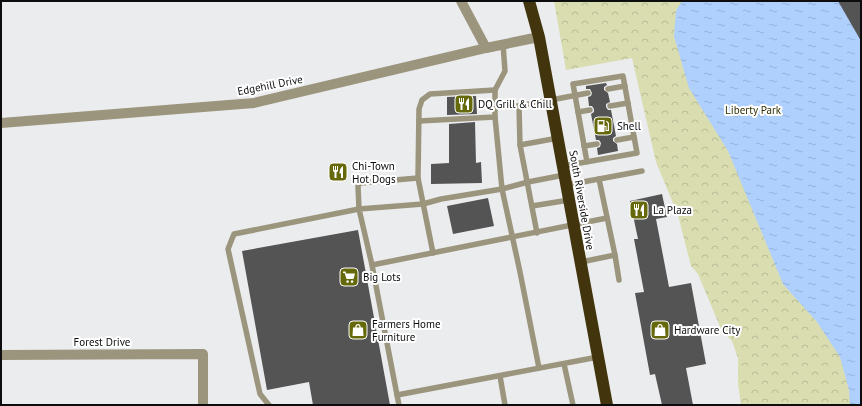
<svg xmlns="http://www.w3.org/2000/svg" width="862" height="406" font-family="'PT Sans',sans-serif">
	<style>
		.forest { fill: url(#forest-crowns) }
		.water { fill: url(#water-ripples) }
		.building { fill: #555454 }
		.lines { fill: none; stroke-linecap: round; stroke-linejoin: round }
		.lane { stroke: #9c957e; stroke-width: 5.5 }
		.street { stroke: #9c957e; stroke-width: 10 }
		.highway { stroke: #42350d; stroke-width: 12 }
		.labels { text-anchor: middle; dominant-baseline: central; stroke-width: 4; stroke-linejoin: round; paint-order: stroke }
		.street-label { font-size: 11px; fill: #0d0d0e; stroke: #fff }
		.poi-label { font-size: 11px; fill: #0d0d0e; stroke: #fff; text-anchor: start }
		.park-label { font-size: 11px; fill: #2e2f03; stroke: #fff }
	</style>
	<defs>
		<pattern id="forest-crowns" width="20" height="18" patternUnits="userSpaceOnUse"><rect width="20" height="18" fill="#d9ddb0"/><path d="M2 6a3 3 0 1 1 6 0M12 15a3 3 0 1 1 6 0" fill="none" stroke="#b9bc96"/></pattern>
		<pattern id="water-ripples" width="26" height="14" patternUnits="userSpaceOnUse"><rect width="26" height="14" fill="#afd0fd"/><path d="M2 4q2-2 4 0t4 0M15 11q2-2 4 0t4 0" fill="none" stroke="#95b1d8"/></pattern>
	</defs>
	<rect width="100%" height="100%" fill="#ebecee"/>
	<path class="forest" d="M554 1H861V405H741L738 384V358L732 341 721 329 698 274 691 266 678 215 656 162 632 58 566 70Z"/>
	<path class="water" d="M682 1H861V405H850L849 390 840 357 817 322 783 284 728 151 689 88 674 36 676 11Z"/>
	<g class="building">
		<path d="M838 1H861V41Z"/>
		<path d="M606 83 607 85 604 87V90L608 93 610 102 606 104V107L608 110H611L616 136 613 138V141L617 144 618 151 598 155 597 148 600 147 601 143 599 140H596L591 114 594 112V109L592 106H589L588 97 591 96 592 93 590 89H586V86Z"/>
		<path d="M476 96 477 114 447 115V97Z"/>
		<path d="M475 122 476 163 481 162 482 183 431 184V164L449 163V124Z"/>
		<path d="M662 194 667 217 656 219 669 287 691 283 706 364 686 368 693 405H662L655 374 650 375 635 293 644 292 634 239H638L630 201Z"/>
		<path d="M488 198 494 226 453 234 447 206Z"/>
		<path d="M358 230 390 405H313L309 382 267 390 242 251Z"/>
	</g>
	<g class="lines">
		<g class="lane">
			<path d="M503 44 505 71 495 90V117L502 189 520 272 539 368"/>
			<path d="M608 89 625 86"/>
			<path d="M519 106 588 93"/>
			<path d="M610 106 628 103"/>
			<path d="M495 107 519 106 520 145 537 233"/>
			<path d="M578 112 590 110"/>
			<path d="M419 121 495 117"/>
			<path d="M617 140 634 137"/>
			<path d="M520 145 558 138"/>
			<path d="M584 146 597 144"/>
			<path d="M563 166 637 153 623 76 573 84 587 162"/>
			<path d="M418 178 433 253"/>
			<path d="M599 179 642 171"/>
			<path d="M566 185 599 179 615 255 581 262"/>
			<path d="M532 206 569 200"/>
			<path d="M615 255 619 280"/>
			<path d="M372 265 359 209 423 204 441 199 502 189 528 182 564 175"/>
			<path d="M598 357 397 395 372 265 607 218"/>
			<path d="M564 364 573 405"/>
			<path d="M500 376 505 405"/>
			<path d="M397 395 399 405"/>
			<path d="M269 405 260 394 228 249 234 234 359 209 358 186 360 183 418 178 419 109 422 100 430 94 495 90"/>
		</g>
		<g class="street">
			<path d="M461 1 486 48"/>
			<path d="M1 123 254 103 486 48 539 37"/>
			<path d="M1 355 203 354V405"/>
		</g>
		<path class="highway" d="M529 1 539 37 607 405"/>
	</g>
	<defs>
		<g id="restaurant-square" transform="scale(1)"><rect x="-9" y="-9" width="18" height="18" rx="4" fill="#656909" stroke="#fff"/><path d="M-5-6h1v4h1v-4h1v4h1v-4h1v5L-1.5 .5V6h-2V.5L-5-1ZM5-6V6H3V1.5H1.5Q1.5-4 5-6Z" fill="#fff"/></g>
		<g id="fuel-square" transform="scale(1)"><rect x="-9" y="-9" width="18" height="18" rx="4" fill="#656909" stroke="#fff"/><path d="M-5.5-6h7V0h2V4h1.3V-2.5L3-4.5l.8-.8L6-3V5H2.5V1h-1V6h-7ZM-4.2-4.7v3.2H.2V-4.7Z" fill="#fff"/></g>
		<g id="supermarket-square" transform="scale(1)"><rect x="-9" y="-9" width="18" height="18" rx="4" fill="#656909" stroke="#fff"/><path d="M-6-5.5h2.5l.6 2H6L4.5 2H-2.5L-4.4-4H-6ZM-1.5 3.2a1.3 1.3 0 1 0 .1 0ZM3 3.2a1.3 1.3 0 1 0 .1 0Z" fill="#fff"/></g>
		<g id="shop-square" transform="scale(1)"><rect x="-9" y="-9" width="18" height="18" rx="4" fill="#656909" stroke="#fff"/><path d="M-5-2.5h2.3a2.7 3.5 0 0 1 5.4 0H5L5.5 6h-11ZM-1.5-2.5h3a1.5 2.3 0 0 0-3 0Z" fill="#fff"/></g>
	</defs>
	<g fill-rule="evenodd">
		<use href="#restaurant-square" x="464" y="104"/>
		<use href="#fuel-square" x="603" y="126"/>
		<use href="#restaurant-square" x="338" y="172"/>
		<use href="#restaurant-square" x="639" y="210"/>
		<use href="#supermarket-square" x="349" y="277"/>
		<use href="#shop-square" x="358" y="330"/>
		<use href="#shop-square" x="660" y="330"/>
	</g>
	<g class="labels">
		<g class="street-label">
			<text transform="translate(270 85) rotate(-11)">Edgehill Drive</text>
			<text transform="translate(582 200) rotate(80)">South Riverside Drive</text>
			<text x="102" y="342">Forest Drive</text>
		</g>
		<g class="poi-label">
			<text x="478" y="104">DQ Grill &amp; Chill</text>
			<text x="617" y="126">Shell</text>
			<text x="352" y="166">Chi-Town<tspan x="352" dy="13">Hot Dogs</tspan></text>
			<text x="653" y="210">La Plaza</text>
			<text x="363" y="277">Big Lots</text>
			<text x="372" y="324">Farmers Home<tspan x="372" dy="13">Furniture</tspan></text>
			<text x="674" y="330">Hardware City</text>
		</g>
		<g class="park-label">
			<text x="753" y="110">Liberty Park</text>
		</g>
	</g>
	<rect width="862" height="406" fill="none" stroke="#0d0d0e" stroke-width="4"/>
</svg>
